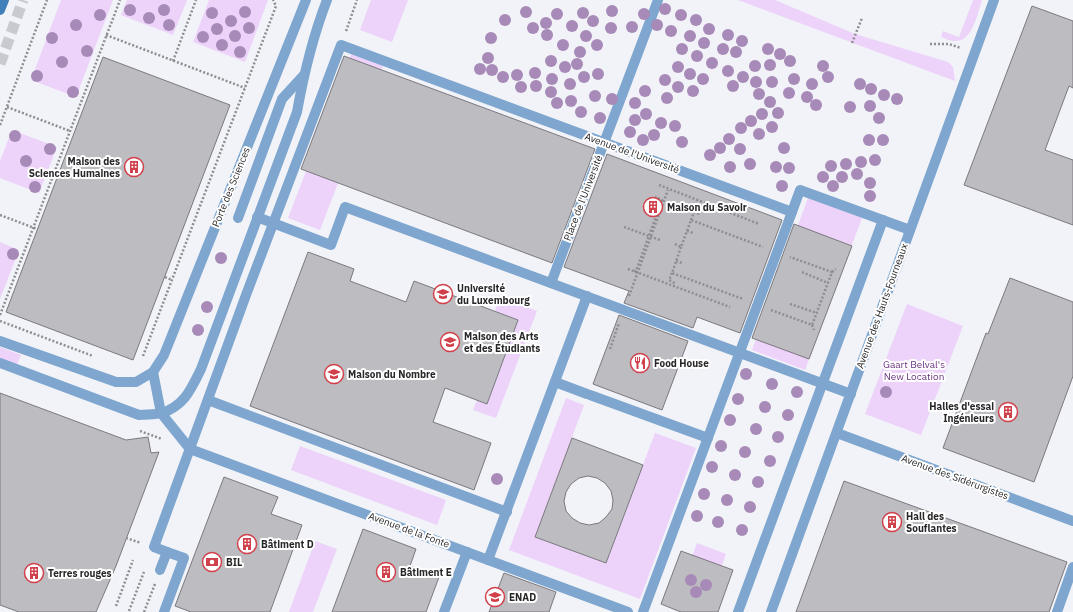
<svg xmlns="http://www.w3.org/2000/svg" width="1073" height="612" font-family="'IBM Plex Sans',sans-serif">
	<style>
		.green { fill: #edd2fa }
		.building { fill: #bdbcc1; stroke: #7a797e; fill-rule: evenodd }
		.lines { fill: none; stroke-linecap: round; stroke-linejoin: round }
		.trunk-tunnel { stroke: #c9cacf; stroke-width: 11; stroke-dasharray: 11 5.5; stroke-linecap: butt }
		.path { stroke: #8d8e91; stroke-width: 2.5; stroke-dasharray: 2 2; stroke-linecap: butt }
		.service { stroke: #7ea6ce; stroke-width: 10 }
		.pedestrian { stroke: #7ea6ce; stroke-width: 10 }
		.minor { stroke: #7ea6ce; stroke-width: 10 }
		.secondary { stroke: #417fb9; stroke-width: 10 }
		.tree { fill: #a78ab7 }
		.labels { text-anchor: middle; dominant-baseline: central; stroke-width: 4; stroke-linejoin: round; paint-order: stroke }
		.street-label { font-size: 10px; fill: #272729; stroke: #fff }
		.poi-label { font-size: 10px; font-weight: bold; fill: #272729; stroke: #fff; text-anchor: start }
		.park-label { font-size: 10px; fill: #6b3481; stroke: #fff }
	</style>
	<rect width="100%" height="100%" fill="#f1f3f8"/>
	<g class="green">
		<path d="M61 0H113L76 97 31 80Z"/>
		<path d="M127 0H187L173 35 121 15Z"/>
		<path d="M209 0H268L245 62 193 42Z"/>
		<path d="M371 0H408L392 42 360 30Z"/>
		<path d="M738 0H775L855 34 948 62 953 67 955 81Z"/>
		<path d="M973 0H982C977 14 973 43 953 41 949 41 945 38 941 37L943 31 959 37Z"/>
		<path d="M353 49 385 61 320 230 288 218Z"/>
		<path d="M12 130 57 147 39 193 0 178V161Z"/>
		<path d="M808 198 862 218 805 370 752 350Z"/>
		<path d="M0 242 19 250 0 299Z"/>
		<path d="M500 297 537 311 496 418 473 410 477 400 487 404 518 320 495 311Z"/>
		<path d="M907 304 963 326 921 435 865 414Z"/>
		<path d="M0 347 21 355 17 365 0 359Z"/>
		<path d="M566 398 584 405 535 537 606 563 655 433 696 448 640 599 509 550Z"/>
		<path d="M300 446 446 500 437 525 291 470Z"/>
		<path d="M315 541 337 549 313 612H289Z"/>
		<path d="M697 543 726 554 705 612H681L672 609Z"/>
	</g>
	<g class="building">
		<path d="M1032 6 1073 21V88L1069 86 1045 150 1073 160V225L964 185Z"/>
		<path d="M344 56 595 149 552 263 301 169Z"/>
		<path d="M103 57 230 105 133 360 6 312Z"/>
		<path d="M607 154 782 220 740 333 697 317 693 328 624 303 629 291 564 267Z"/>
		<path d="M794 224 852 246 809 359 752 338Z"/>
		<path d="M308 252 354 269 350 281 406 302 414 281 518 320 487 404 445 388 433 422 491 443 474 490 250 406Z"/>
		<path d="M1010 278 1073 302V376L1034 482 943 448 986 333 988 334Z"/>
		<path d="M619 315 688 341 662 410 593 384Z"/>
		<path d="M0 393 126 440 148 437 151 453 159 452 116 566 96 612H19L0 605Z"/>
		<path d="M572 438 643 465 606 563 535 537ZM588 476 597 478 605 483 611 491 613 500 612 509 606 517 599 523 589 525 580 523 572 518 566 511 564 501 566 492 571 484 579 478Z"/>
		<path d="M224 477 278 497 271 514 302 525 270 612H191L175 606Z"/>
		<path d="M844 481 1067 562 1049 612H796Z"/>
		<path d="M363 529 416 549 410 566 439 577 426 612H332Z"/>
		<path d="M681 551 733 570 718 612H681L661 604Z"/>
		<path d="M504 573 556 592 549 612H489Z"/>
	</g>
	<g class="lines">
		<path class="trunk-tunnel" d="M0 64 23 0"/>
		<g class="path">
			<path d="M346 31 357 0"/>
			<path d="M106 35 245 88"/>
			<path d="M852 43 862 18"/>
			<path d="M930 44H949L961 48"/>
			<path d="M173 61 196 0"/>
			<path d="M7 107 70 131"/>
			<path d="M0 125 47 0"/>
			<path d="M659 185 759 224"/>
			<path d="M0 215 37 229"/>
			<path d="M691 220 694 212 700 214"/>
			<path d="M624 227 660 240"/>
			<path d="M687 231 693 233"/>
			<path d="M675 244 681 247 691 220 763 247"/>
			<path d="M681 247 672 273 743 299"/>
			<path d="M676 261 682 263"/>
			<path d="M628 269 730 307"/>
			<path d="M634 271H636L662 200 655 197"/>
			<path d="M802 272 828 283"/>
			<path d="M832 272 836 269"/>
			<path d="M672 273 669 280 676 284"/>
			<path d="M165 277 172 280"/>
			<path d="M629 296 668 190"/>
			<path d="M790 304 817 313"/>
			<path d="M771 310 812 325 832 272 790 257"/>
			<path d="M0 315 120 0"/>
			<path d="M0 321 93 356"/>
			<path d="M812 325 814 330"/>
			<path d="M610 349 619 323"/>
			<path d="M143 356 276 6 273 0"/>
			<path d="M140 431 162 439"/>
			<path d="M126 538 141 543"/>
			<path d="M116 606 133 560"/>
			<path d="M129 611 144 572"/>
			<path d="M144 612 155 584"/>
		</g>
		<g class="service">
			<path d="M238 218 282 99 304 75"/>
			<path d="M0 341 116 382H136L153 372 164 355 306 0"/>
			<path d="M0 363 139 415C147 414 155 415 162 413 185 405 191 389 201 369L297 112C304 73 313 36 327 0"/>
			<path d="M153 372 161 413"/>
		</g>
		<g class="pedestrian">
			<path d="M257 217 331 245 345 207 851 394"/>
			<path d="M551 283 658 0"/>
			<path d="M555 382 587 394"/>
			<path d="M590 395 708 438"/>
			<path d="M208 400 507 512"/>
			<path d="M161 413 190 449 628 612"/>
			<path d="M167 552 154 547 246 295 341 45 792 212 800 190 910 230"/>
			<path d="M488 560 587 296"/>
			<path d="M160 570 167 552 184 558 164 612"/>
			<path d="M444 612 467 552"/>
			<path d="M643 612 792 212"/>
			<path d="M738 612 883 220"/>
		</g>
		<g class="minor">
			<path d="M837 433 1073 521"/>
			<path d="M771 612 994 0"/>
			<path d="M1057 612 1073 567"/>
		</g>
		<path class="secondary" d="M0 10 4 0"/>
	</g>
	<g class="tree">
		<circle cx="665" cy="9" r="6"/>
		<circle cx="130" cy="10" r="6"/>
		<circle cx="164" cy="10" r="6"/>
		<circle cx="612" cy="11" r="6"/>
		<circle cx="245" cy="12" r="6"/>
		<circle cx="526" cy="12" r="6"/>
		<circle cx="212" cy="13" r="6"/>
		<circle cx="583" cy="13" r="6"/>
		<circle cx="557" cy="14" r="6"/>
		<circle cx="644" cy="14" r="6"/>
		<circle cx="100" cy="15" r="6"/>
		<circle cx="681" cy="15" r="6"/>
		<circle cx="149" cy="18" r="6"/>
		<circle cx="505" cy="20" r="6"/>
		<circle cx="696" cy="20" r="6"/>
		<circle cx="231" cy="21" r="6"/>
		<circle cx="593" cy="21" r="6"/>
		<circle cx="546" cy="23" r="6"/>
		<circle cx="76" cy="25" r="6"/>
		<circle cx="169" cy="25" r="6"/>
		<circle cx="657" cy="25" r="6"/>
		<circle cx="572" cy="26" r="6"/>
		<circle cx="632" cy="27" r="6"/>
		<circle cx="249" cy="28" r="6"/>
		<circle cx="533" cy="28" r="6"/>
		<circle cx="611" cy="28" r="6"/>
		<circle cx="217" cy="29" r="6"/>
		<circle cx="709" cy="29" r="6"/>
		<circle cx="671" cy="31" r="6"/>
		<circle cx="547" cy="35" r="6"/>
		<circle cx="728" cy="35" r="6"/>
		<circle cx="235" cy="36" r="6"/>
		<circle cx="586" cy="36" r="6"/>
		<circle cx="690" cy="36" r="6"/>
		<circle cx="203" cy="37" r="6"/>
		<circle cx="52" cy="38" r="6"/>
		<circle cx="491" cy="38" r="6"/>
		<circle cx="742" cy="41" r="6"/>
		<circle cx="704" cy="43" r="6"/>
		<circle cx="222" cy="45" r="6"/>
		<circle cx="563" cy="45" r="6"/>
		<circle cx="597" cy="45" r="6"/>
		<circle cx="682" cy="49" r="6"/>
		<circle cx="723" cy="49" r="6"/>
		<circle cx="768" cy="49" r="6"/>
		<circle cx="87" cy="51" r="6"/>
		<circle cx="240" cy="52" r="6"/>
		<circle cx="580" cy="52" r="6"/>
		<circle cx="736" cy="52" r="6"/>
		<circle cx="780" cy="54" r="6"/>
		<circle cx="697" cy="56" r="6"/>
		<circle cx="488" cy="58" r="6"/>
		<circle cx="551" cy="61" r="6"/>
		<circle cx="790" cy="61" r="6"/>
		<circle cx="62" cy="62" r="6"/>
		<circle cx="712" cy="63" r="6"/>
		<circle cx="577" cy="64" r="6"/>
		<circle cx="770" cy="65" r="6"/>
		<circle cx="755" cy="66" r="6"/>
		<circle cx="823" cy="66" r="6"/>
		<circle cx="565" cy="67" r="6"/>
		<circle cx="678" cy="67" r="6"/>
		<circle cx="480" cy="69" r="6"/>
		<circle cx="492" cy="70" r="6"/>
		<circle cx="728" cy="71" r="6"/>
		<circle cx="535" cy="73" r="6"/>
		<circle cx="598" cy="74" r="6"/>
		<circle cx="690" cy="74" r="6"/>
		<circle cx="517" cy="75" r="6"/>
		<circle cx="37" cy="76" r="6"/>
		<circle cx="503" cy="77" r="6"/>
		<circle cx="584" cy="77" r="6"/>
		<circle cx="743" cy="77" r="6"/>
		<circle cx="828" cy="77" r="6"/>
		<circle cx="552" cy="79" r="6"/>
		<circle cx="703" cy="79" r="6"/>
		<circle cx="794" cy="79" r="6"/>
		<circle cx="665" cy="80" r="6"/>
		<circle cx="756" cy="82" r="6"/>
		<circle cx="772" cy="82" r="6"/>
		<circle cx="570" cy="84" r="6"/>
		<circle cx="812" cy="84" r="6"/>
		<circle cx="860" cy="84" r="6"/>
		<circle cx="536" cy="86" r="6"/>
		<circle cx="733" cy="86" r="6"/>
		<circle cx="521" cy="87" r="6"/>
		<circle cx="678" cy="87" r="6"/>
		<circle cx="871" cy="89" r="6"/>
		<circle cx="645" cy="91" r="6"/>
		<circle cx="693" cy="91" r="6"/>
		<circle cx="73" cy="92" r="6"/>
		<circle cx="551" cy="92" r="6"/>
		<circle cx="789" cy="93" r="6"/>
		<circle cx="759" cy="94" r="6"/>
		<circle cx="884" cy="95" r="6"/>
		<circle cx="595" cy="96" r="6"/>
		<circle cx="807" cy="97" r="6"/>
		<circle cx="667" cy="98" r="6"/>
		<circle cx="612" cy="99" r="6"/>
		<circle cx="897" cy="99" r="6"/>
		<circle cx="571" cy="101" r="6"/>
		<circle cx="770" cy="102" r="6"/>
		<circle cx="557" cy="103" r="6"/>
		<circle cx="635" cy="103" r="6"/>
		<circle cx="816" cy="105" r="6"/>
		<circle cx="870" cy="106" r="6"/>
		<circle cx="850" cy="107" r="6"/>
		<circle cx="581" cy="112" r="6"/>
		<circle cx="778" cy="113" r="6"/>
		<circle cx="646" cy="114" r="6"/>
		<circle cx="762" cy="114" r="6"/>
		<circle cx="600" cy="118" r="6"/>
		<circle cx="879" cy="118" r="6"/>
		<circle cx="635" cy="120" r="6"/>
		<circle cx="751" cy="121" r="6"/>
		<circle cx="661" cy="123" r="6"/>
		<circle cx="675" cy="126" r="6"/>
		<circle cx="772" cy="127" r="6"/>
		<circle cx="741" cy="128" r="6"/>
		<circle cx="630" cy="132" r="6"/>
		<circle cx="759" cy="134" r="6"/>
		<circle cx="654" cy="135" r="6"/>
		<circle cx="15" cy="136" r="6"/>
		<circle cx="729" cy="139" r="6"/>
		<circle cx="643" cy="140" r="6"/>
		<circle cx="869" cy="140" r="6"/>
		<circle cx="883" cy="140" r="6"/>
		<circle cx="682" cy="142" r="6"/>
		<circle cx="720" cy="148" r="6"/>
		<circle cx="784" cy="148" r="6"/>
		<circle cx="50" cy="149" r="6"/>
		<circle cx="740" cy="149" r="6"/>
		<circle cx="710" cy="155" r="6"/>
		<circle cx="875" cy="160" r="6"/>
		<circle cx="26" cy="161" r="6"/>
		<circle cx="861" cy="162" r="6"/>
		<circle cx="750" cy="164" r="6"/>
		<circle cx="846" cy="164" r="6"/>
		<circle cx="831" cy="166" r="6"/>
		<circle cx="730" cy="167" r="6"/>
		<circle cx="776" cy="167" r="6"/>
		<circle cx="789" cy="168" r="6"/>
		<circle cx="857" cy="174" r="6"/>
		<circle cx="823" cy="177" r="6"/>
		<circle cx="842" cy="177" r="6"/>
		<circle cx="870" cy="183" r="6"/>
		<circle cx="782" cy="186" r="6"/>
		<circle cx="833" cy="186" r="6"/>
		<circle cx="35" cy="187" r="6"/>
		<circle cx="870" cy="196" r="6"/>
		<circle cx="13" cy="254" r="6"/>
		<circle cx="221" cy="258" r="6"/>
		<circle cx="207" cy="307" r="6"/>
		<circle cx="198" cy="330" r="6"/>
		<circle cx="746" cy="374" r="6"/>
		<circle cx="772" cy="384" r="6"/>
		<circle cx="797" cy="392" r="6"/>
		<circle cx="886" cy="392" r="6"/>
		<circle cx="738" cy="399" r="6"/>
		<circle cx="765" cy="407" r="6"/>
		<circle cx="788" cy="415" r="6"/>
		<circle cx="730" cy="420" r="6"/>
		<circle cx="756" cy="429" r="6"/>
		<circle cx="778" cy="437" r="6"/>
		<circle cx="721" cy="446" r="6"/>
		<circle cx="745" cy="452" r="6"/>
		<circle cx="770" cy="461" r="6"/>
		<circle cx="712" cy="467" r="6"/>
		<circle cx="735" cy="475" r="6"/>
		<circle cx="497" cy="479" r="6"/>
		<circle cx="758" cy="482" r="6"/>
		<circle cx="704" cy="494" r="6"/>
		<circle cx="727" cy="500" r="6"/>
		<circle cx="750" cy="507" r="6"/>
		<circle cx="697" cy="516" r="6"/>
		<circle cx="718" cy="522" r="6"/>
		<circle cx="742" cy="530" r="6"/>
		<circle cx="691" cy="580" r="6"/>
		<circle cx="706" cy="585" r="6"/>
		<circle cx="696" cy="592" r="6"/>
	</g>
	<defs>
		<g id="building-ring" transform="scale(1)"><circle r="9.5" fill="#fff" stroke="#d1414b" stroke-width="1.5"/><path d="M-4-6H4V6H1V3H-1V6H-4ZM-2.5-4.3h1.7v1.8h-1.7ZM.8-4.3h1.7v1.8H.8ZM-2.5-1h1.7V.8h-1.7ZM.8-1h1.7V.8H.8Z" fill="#d1414b"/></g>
		<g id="university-ring" transform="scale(1)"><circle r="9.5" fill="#fff" stroke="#d1414b" stroke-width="1.5"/><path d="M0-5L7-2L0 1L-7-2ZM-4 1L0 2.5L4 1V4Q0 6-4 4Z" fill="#d1414b"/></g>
		<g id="restaurant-ring" transform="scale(1)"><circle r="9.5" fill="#fff" stroke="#d1414b" stroke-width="1.5"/><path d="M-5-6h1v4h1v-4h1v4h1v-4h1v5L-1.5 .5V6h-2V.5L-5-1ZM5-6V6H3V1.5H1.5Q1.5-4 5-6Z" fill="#d1414b"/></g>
		<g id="bank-ring" transform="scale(1)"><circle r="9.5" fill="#fff" stroke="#d1414b" stroke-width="1.5"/><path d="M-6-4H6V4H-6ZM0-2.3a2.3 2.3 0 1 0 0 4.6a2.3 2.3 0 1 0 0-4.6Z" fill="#d1414b"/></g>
		<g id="school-ring" transform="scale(1)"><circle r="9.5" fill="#fff" stroke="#d1414b" stroke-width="1.5"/><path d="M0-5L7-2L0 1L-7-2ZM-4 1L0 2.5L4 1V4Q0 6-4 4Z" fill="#d1414b"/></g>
	</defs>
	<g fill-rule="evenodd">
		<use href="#building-ring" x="134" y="167"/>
		<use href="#building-ring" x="653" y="207"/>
		<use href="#university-ring" x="443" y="294"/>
		<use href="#university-ring" x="450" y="342"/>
		<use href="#restaurant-ring" x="640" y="363"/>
		<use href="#university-ring" x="334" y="374"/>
		<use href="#building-ring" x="1008" y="412"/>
		<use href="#building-ring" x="892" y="522"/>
		<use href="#building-ring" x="247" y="544"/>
		<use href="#bank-ring" x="212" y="562"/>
		<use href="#building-ring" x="386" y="572"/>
		<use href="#building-ring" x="34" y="573"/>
		<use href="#school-ring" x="495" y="597"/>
	</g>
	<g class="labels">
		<g class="street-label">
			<text transform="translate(632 153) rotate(20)">Avenue de l'Université</text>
			<text transform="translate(231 187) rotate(-68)">Porte des Sciences</text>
			<text transform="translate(583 198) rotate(-69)">Place de l'Université</text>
			<text transform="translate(882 306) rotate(-70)">Avenue des Hauts-Fourneaux</text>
			<text transform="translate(955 477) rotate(20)">Avenue des Sidérurgistes</text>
			<text transform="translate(409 530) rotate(20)">Avenue de la Fonte</text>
		</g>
		<g class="poi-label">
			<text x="120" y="161" text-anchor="end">Maison des<tspan x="120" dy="12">Sciences Humaines</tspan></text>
			<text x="667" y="207">Maison du Savoir</text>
			<text x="457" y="288">Université<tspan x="457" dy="12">du Luxembourg</tspan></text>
			<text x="464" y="336">Maison des Arts<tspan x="464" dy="12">et des Étudiants</tspan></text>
			<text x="654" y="363">Food House</text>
			<text x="348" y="374">Maison du Nombre</text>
			<text x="994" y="406" text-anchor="end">Halles d'essai<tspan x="994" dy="12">Ingénieurs</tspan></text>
			<text x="906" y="516">Hall des<tspan x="906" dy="12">Souflantes</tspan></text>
			<text x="261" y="544">Bâtiment D</text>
			<text x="226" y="562">BIL</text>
			<text x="400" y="572">Bâtiment E</text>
			<text x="48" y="573">Terres rouges</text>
			<text x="509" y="597">ENAD</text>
		</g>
		<g class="park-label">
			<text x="914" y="364">Gaart Belval's<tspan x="914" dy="12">New Location</tspan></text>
		</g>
	</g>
</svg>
